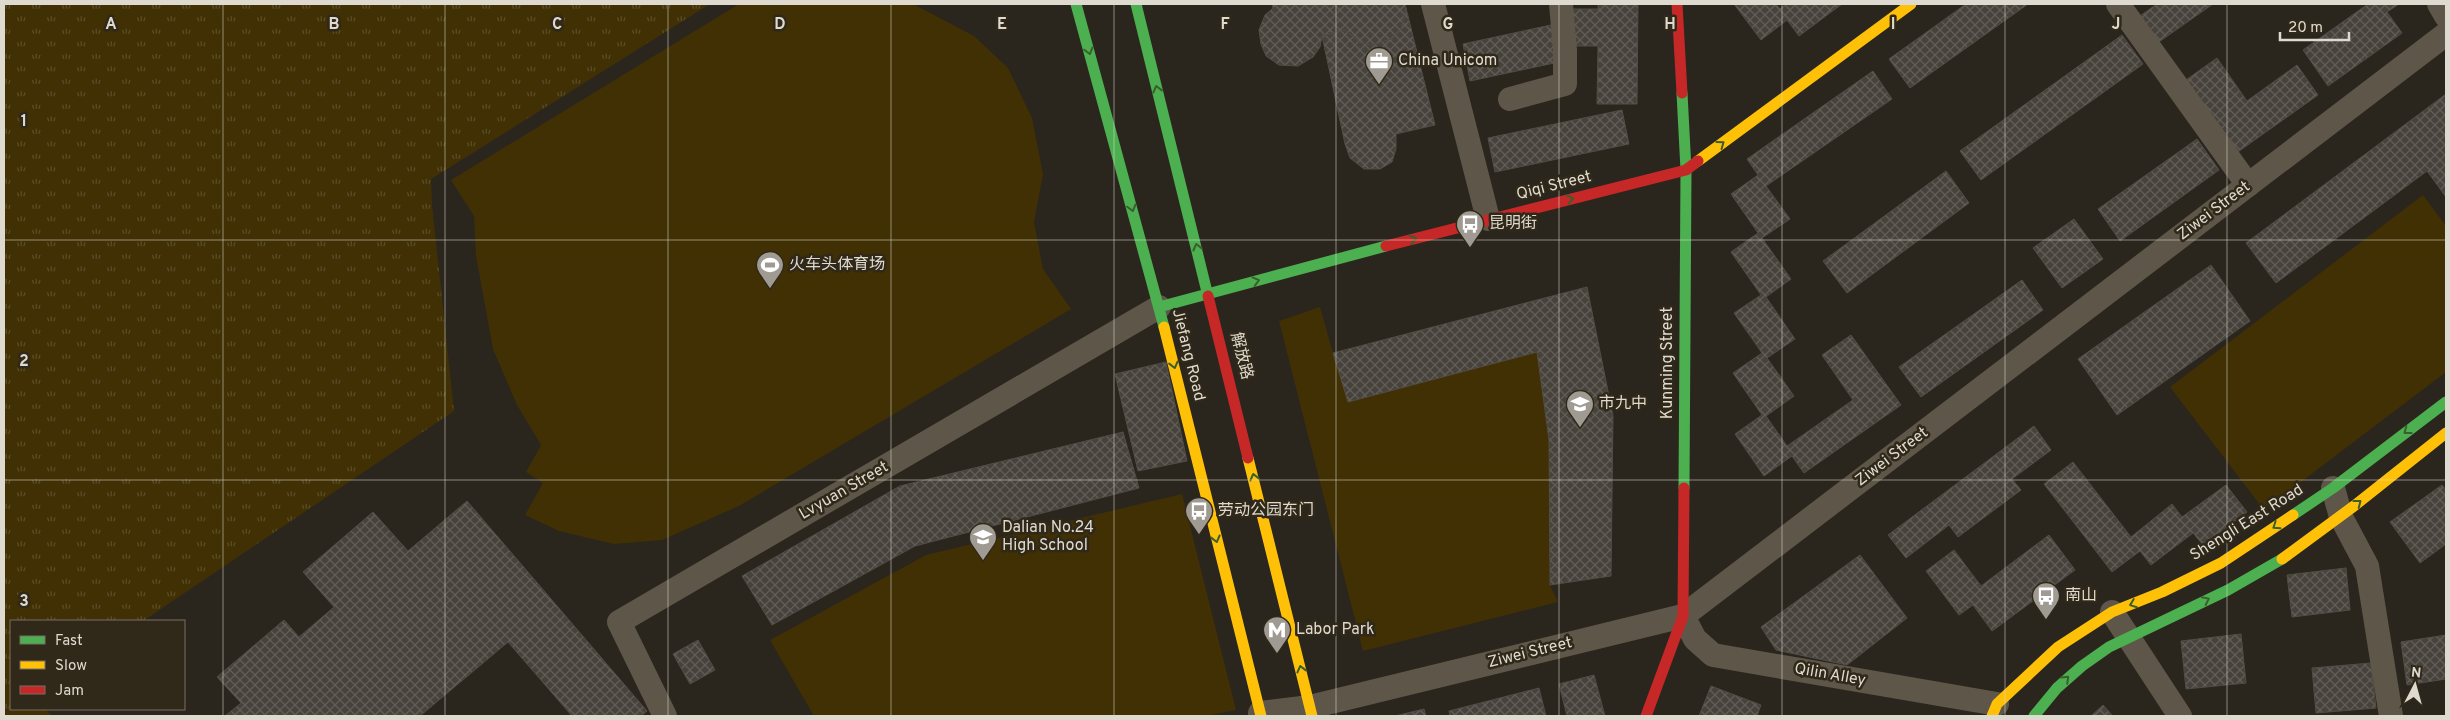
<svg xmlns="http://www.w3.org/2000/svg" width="2450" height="720" font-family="Overpass,'Noto Sans SC',sans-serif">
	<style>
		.grass { fill: url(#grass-tufts) }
		.garden { fill: #403004 }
		.building { fill: url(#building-cross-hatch); stroke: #514d46 }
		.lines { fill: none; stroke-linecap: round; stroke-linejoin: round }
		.street { stroke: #5e5749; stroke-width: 24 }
		.fast { stroke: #4caf50; stroke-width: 11 }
		.slow { stroke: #ffc107; stroke-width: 11 }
		.jam { stroke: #c62828; stroke-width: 11 }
		.oneway { stroke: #3b5e2e }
		.grid { fill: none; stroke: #dfdad0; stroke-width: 1; stroke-opacity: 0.55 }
		.labels { text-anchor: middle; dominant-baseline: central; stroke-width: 5; stroke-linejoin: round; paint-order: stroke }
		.poi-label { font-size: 16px; fill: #dfdad0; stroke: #302818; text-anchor: start }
		.street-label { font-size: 16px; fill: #dfdad0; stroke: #302818 }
		.grid-label { font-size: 16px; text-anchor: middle; font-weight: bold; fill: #dfdad0; stroke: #302818; stroke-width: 5; stroke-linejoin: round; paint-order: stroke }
	</style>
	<defs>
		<pattern id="grass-tufts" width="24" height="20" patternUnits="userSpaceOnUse" patternTransform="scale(1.25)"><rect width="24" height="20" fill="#403004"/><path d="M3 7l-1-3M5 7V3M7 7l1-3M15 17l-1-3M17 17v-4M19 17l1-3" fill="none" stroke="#5b4d28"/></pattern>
		<pattern id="building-cross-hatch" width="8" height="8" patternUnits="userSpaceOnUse" patternTransform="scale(1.25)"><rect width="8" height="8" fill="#47433c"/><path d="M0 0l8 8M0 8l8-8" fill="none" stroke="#615e57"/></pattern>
	</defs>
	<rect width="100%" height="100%" fill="#2a261e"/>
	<path class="grass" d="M4 4H710L431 179 432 205 454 411 143 621H11V709H45L52 716H4Z"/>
	<g class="garden">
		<path d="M739 4H913L974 36 1008 68 1032 118 1043 174 1034 222 1043 269 1071 309 739 506 662 540 614 544 559 531 525 515 543 483 526 472 541 445 517 405 493 349 476 256 474 216 451 180Z"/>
		<path d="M2423 195 2446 226V372L2264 510 2170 387Z"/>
		<path d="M1320 307 1333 353 1537 352 1549 440 1550 585 1558 602 1363 651 1279 321Z"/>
		<path d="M1182 494 1236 710 1206 716H814L770 640 926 555Z"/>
	</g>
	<g class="building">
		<path d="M1272 4H1405L1406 8 1401 29 1391 39 1373 45 1361 43 1345 30 1322 36 1320 47 1313 57 1298 66 1279 65 1266 56 1261 44 1259 30 1265 15 1273 8Z"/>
		<path d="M1598 4H1638L1637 104H1597L1598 46H1571V9H1598Z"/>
		<path d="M1734 4H1776L1780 9 1786 4H1842L1799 36 1787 20 1761 40Z"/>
		<path d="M1966 4H2028L1910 88 1889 59Z"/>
		<path d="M2157 4H2213L2156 44 2137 18Z"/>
		<path d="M2368 4H2399L2387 12 2402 33 2328 86 2303 50Z"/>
		<path d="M1406 8 1435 125 1396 134V149L1392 162 1380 169H1364L1350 158 1345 144 1322 36 1345 30 1361 43 1373 45 1391 39 1401 29Z"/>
		<path d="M1551 25 1559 62 1470 81 1463 44Z"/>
		<path d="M2122 35 2143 64 1981 180 1960 151Z"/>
		<path d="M2217 58 2247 101 2297 65 2318 95 2235 154 2183 82Z"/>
		<path d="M1873 71 1892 99 1766 186 1790 219 1762 238 1791 279 1766 297 1795 339 1767 358 1794 396 1766 416 1787 446 1853 400 1822 355 1851 335 1901 405 1804 473 1792 456 1764 476 1735 434 1762 415 1733 373 1762 353 1734 313 1761 295 1731 252 1758 233 1731 194 1758 175 1747 159Z"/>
		<path d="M2446 94V197L2427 171 2276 283 2246 243Z"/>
		<path d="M1622 110 1629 144 1495 172 1488 138Z"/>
		<path d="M2197 139 2219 170 2120 241 2098 209Z"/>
		<path d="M1946 171 1969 203 1847 293 1823 261Z"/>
		<path d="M2074 219 2103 259 2062 288 2033 248Z"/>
		<path d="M2211 265 2250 321 2117 415 2078 359Z"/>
		<path d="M2022 280 2043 310 1921 397 1899 367Z"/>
		<path d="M1587 287 1613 416 1611 576 1550 585 1549 440 1537 352 1348 402 1333 353Z"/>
		<path d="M1166 362 1187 461 1138 471 1115 374Z"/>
		<path d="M2034 426 2051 450 2012 479 2021 490 1958 537 1949 525 1906 558 1888 535Z"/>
		<path d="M1123 432 1139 488 915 546 772 625 742 576 900 486Z"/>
		<path d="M2073 462 2131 537 2172 504 2182 517 2226 485 2247 512 2203 545 2193 533 2151 565 2140 551 2112 572 2044 484Z"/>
		<path d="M2442 485 2446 490V544L2420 563 2390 522Z"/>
		<path d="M467 501 647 711 641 716H572L508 642 420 716H225L241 703 217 677 284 620 299 637 334 607 303 572 373 512 408 551Z"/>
		<path d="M2049 535 2075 570 1992 631 1973 605 1959 615 1926 571 1954 550 1981 586Z"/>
		<path d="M1860 555 1907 618 1847 665 1776 650 1761 627Z"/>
		<path d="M2346 568 2350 610 2292 617 2287 575Z"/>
		<path d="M2241 634 2246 683 2186 689 2181 641Z"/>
		<path d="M2446 635V679L2407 685 2401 642Z"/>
		<path d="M698 640 715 670 690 684 673 654Z"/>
		<path d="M2371 663 2376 708 2316 713 2312 668Z"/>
		<path d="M1594 675 1605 716H1567L1559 684Z"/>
		<path d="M1711 686 1761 705 1757 716H1699Z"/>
		<path d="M1539 688 1546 716H1450L1449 711Z"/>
		<path d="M2103 705 2113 716H2091Z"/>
		<path d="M1424 709 1426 716H1395Z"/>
	</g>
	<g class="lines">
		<g class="street">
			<path d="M1433 4 1488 219"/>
			<path d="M2118 4 2248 185"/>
			<path d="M2439 4 2446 16"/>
			<path d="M1510 99 1565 84V50L1561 4"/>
			<path d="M2333 488 2341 517 2367 566 2391 716"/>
			<path d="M2112 612 2180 716"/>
			<path d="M1683 616 1695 639 1713 655 1997 704"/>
			<path d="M1260 713 1310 707 1683 616 2446 34"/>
			<path d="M665 716 619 622 1159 307"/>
		</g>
		<g class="fast">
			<path d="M1076 4 1164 327"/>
			<path d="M1136 4 1208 296"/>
			<path d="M1682 93 1686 170 1684 488"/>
			<path d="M1159 307 1386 246"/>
			<path d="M2293 515 2333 488 2446 402"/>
			<path d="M2034 716 2057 688 2082 666 2109 647 2228 590 2282 559"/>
		</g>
		<g class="slow">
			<path d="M1698 161 1911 4"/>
			<path d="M1164 327 1261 716"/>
			<path d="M1248 458 1312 716"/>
			<path d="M2282 559 2354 506 2446 433"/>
			<path d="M1992 716 1997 704 2058 647 2112 612 2162 592 2221 563 2293 515"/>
		</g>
		<g class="jam">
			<path d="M1677 4 1682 93"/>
			<path d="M1386 246 1686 170 1698 161"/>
			<path d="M1208 296 1248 458"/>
			<path d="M1646 716 1683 616 1684 488"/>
		</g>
	</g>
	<defs><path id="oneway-chevron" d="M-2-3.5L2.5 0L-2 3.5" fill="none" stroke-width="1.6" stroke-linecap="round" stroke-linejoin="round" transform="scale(1.25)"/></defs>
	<g class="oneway">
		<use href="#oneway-chevron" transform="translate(1089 51) rotate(75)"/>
		<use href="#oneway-chevron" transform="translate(1157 89) rotate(-104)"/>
		<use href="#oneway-chevron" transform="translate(1721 144) rotate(-36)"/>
		<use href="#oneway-chevron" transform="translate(1570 199) rotate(-14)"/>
		<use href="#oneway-chevron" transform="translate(1132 208) rotate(75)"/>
		<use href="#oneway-chevron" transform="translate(1413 239) rotate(-15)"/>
		<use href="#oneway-chevron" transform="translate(1197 247) rotate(-104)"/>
		<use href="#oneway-chevron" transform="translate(1256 281) rotate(-15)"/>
		<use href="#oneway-chevron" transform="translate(1174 365) rotate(76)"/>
		<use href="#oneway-chevron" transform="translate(2407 431) rotate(143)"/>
		<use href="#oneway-chevron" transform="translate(1254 477) rotate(-104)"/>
		<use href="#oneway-chevron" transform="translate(2358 503) rotate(-38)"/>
		<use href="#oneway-chevron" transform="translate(2276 526) rotate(146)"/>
		<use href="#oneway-chevron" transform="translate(1216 539) rotate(76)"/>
		<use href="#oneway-chevron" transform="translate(2206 600) rotate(-26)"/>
		<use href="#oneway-chevron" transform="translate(2133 604) rotate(159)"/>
		<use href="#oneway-chevron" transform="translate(1301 669) rotate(-104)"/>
		<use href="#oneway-chevron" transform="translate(2066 679) rotate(-44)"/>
	</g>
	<path class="grid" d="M223 4V716M445 4V716M668 4V716M891 4V716M1114 4V716M1336 4V716M1559 4V716M1782 4V716M2005 4V716M2227 4V716M4 240H2446M4 480H2446"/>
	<defs>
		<g id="office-pin" transform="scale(1.4375)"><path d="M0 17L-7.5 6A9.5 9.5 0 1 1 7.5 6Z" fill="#a09b92" stroke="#302818"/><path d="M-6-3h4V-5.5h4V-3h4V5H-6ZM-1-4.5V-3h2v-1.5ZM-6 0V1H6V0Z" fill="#fff"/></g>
		<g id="bus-pin" transform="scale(1.4375)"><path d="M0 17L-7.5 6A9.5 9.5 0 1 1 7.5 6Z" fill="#a09b92" stroke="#302818"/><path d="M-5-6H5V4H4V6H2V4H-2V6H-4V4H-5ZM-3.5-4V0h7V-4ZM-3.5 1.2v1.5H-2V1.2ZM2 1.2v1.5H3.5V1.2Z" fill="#fff"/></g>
		<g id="stadium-pin" transform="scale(1.4375)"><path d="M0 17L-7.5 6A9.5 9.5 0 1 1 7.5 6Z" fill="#a09b92" stroke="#302818"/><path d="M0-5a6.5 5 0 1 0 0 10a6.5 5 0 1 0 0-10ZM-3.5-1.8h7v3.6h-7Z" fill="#fff"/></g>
		<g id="school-pin" transform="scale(1.4375)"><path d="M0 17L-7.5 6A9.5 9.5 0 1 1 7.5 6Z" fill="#a09b92" stroke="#302818"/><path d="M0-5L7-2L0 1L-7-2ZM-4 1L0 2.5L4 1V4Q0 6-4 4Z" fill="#fff"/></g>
		<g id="metro-pin" transform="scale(1.4375)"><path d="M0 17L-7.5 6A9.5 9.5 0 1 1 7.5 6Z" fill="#a09b92" stroke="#302818"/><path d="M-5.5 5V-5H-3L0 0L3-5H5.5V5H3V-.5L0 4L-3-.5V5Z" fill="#fff"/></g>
	</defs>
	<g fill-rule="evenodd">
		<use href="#office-pin" x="1379" y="61"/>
		<use href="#bus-pin" x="1470" y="224"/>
		<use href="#stadium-pin" x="770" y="265"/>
		<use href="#school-pin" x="1580" y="404"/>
		<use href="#bus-pin" x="1199" y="511"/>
		<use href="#school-pin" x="983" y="537"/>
		<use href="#bus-pin" x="2046" y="596"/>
		<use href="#metro-pin" x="1277" y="630"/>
	</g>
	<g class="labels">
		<g class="poi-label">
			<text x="1398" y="61">China Unicom</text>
			<text x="1489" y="224">昆明街</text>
			<text x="789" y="265">火车头体育场</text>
			<text x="1599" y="404">市九中</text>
			<text x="1218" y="511">劳动公园东门</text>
			<text x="1002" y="528">Dalian No.24<tspan x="1002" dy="18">High School</tspan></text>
			<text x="2065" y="596">南山</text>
			<text x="1296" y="630">Labor Park</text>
		</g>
		<g class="street-label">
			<text transform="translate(1554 186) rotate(-14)">Qiqi Street</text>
			<text transform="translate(2214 211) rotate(-37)">Ziwei Street</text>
			<text transform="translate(1188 355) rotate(76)">Jiefang Road</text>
			<text transform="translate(1241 356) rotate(76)">解放路</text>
			<text transform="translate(1668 363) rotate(-90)">Kunming Street</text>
			<text transform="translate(1892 457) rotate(-37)">Ziwei Street</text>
			<text transform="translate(844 491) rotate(-30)">Lvyuan Street</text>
			<text transform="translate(2247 523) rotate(-32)">Shengli East Road</text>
			<text transform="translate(1530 653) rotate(-14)">Ziwei Street</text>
			<text transform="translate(1830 675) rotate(10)">Qilin Alley</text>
		</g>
	</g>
	<g class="grid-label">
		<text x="111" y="29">A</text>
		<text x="334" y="29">B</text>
		<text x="557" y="29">C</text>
		<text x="780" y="29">D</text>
		<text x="1002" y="29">E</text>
		<text x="1225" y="29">F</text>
		<text x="1448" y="29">G</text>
		<text x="1670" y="29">H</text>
		<text x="1893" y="29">I</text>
		<text x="2116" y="29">J</text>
		<text x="24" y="126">1</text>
		<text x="24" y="366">2</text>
		<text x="24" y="606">3</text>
	</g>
	<rect width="2450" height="720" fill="none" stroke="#dfdad0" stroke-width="10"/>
	<rect x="10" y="620" width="175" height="90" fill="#302818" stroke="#766f62"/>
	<rect x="20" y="636" width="25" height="8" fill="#4caf50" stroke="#766f62"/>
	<text x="55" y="645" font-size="15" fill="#dfdad0">Fast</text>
	<rect x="20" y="661" width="25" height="8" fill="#ffc107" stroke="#766f62"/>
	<text x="55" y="670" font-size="15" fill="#dfdad0">Slow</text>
	<rect x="20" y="686" width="25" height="8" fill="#c62828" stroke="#766f62"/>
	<text x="55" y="695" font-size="15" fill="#dfdad0">Jam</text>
	<g transform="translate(2415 685) rotate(6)" stroke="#302818" stroke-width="4" paint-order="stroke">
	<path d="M0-4L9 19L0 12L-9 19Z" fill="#dfdad0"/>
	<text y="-8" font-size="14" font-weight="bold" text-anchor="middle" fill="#dfdad0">N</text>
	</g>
	<path d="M2280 32v8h69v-8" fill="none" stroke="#dfdad0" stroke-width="2.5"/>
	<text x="2288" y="32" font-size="15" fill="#dfdad0" stroke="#302818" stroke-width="4" paint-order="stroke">20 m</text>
</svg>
